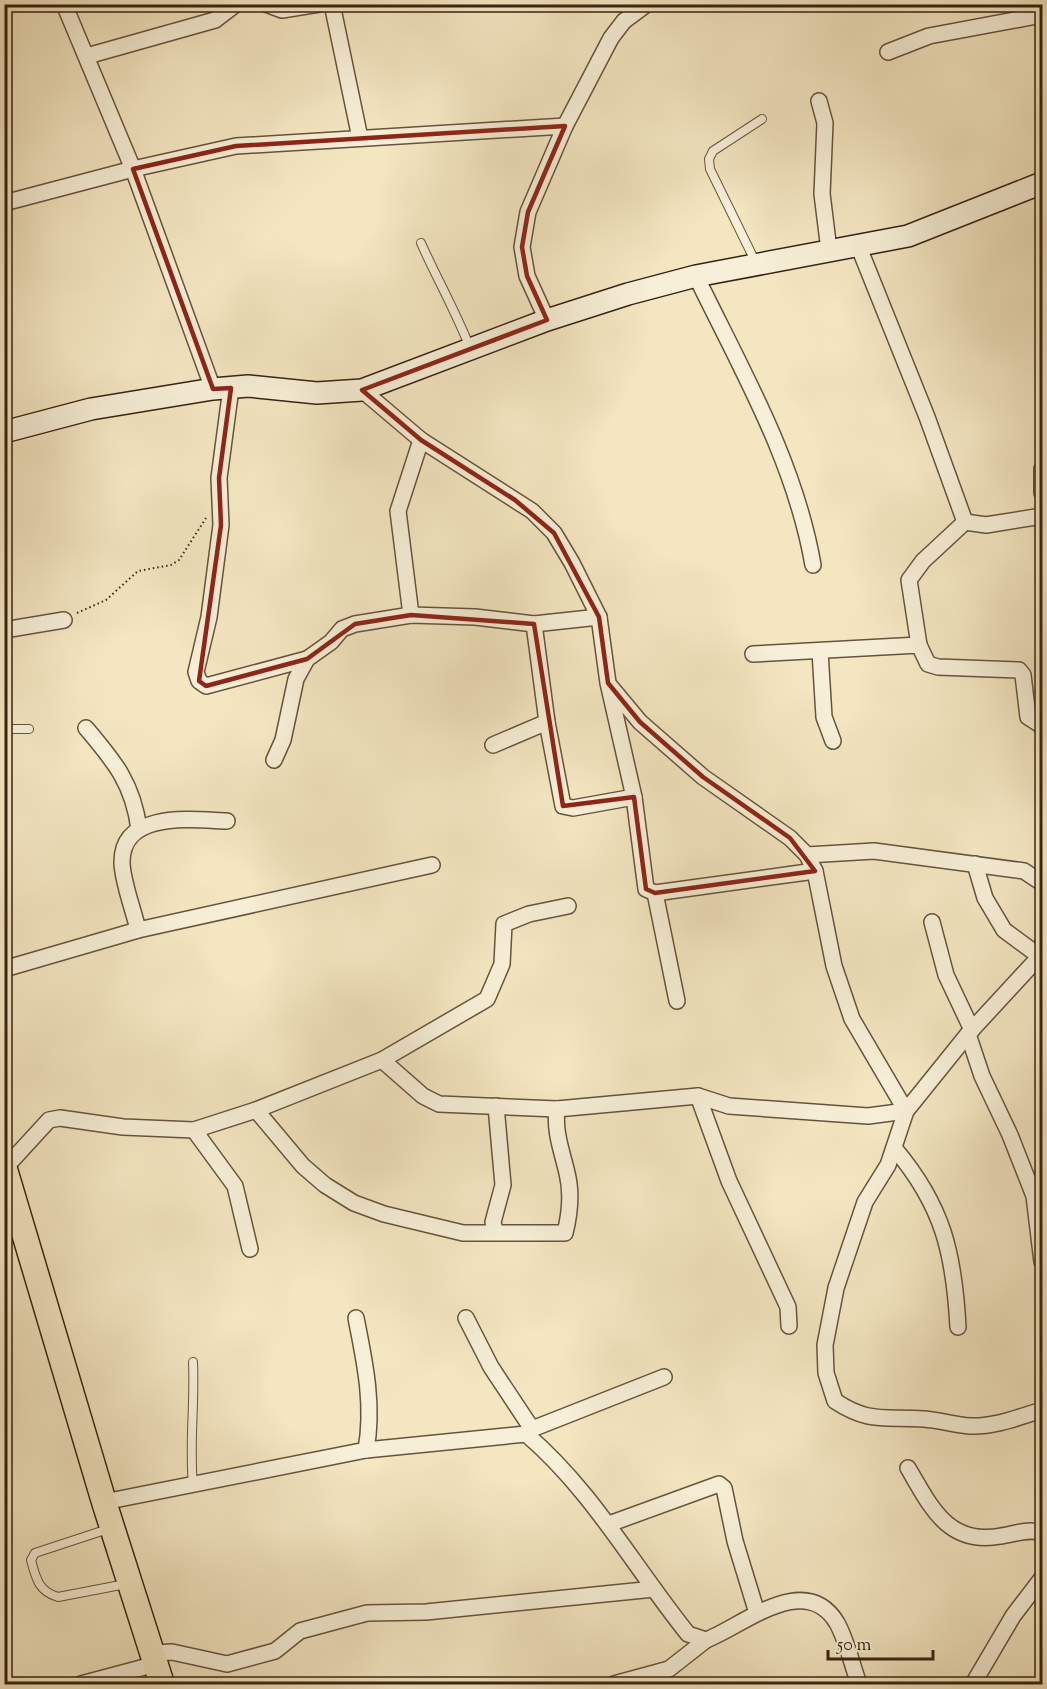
<svg xmlns="http://www.w3.org/2000/svg" width="1047" height="1689" font-family="'Sorts Mill Goudy',serif">
	<style>
		.lines { fill: none; stroke-linecap: round; stroke-linejoin: round }
		.lane-casing { stroke: #67533d; stroke-width: 10 }
		.street-casing { stroke: #67533d; stroke-width: 18 }
		.secondary-casing { stroke: #382211; stroke-width: 24 }
		.primary-casing { stroke: #382211; stroke-width: 27 }
		.path { stroke: #382211; stroke-width: 2; stroke-dasharray: 1.5 3; stroke-linecap: butt }
		.lane { stroke: #f7efd7; stroke-width: 8 }
		.street { stroke: #f7efd7; stroke-width: 15 }
		.secondary { stroke: #f7efd7; stroke-width: 21 }
		.primary { stroke: #f3e6c1; stroke-width: 24 }
		.marked { fill: none; stroke: #8f2418; stroke-width: 4.5; stroke-linejoin: round }
	</style>
	<rect width="100%" height="100%" fill="#f3e6c1"/>
	<filter id="stains"><feTurbulence type="fractalNoise" baseFrequency=".00333" numOctaves="4"/><feColorMatrix values="0 0 0 0 .2 0 0 0 0 .09 0 0 0 0 .02 0 0 0 .5 -.17"/></filter>
	<radialGradient id="worn" r=".72"><stop offset=".6" stop-color="#630" stop-opacity="0"/><stop offset="1" stop-color="#630" stop-opacity=".3"/></radialGradient>
	<g class="lines">
		<g class="lane-casing">
			<g id="lane">
				<path d="M421 243C437 279 456 312 470 348"/>
				<path d="M756 263 710 169 709 159 713 151 762 119"/>
				<path d="M4 729H29"/>
				<path d="M193 1362C195 1405 189 1443 193 1485"/>
				<path d="M108 1529 35 1553 31 1560C36 1578 38 1591 58 1597L126 1584"/>
			</g>
		</g>
		<g class="street-casing">
			<g id="street">
				<path d="M64 4 133 169 213 389"/>
				<path d="M266 4 282 10 319 4"/>
				<path d="M332 4 360 138"/>
				<path d="M888 52 929 36 1042 15"/>
				<path d="M87 56 215 20 236 4"/>
				<path d="M819 101 825 123 822 194 829 250"/>
				<path d="M4 203 133 169 236 146 565 126"/>
				<path d="M858 245 927 417 965 522"/>
				<path d="M696 276C741 369 795 461 813 565"/>
				<path d="M547 320 527 276 522 247 528 212 565 126 611 38 624 21 647 4"/>
				<path d="M231 388 219 478 221 525 209 617 196 672 199 681 206 686 307 659"/>
				<path d="M362 390 421 440 532 511 554 533 572 563 599 617 608 683 634 797 646 889 655 893 815 871"/>
				<path d="M1042 469V493"/>
				<path d="M965 522 986 525 1042 516"/>
				<path d="M411 615 398 511 421 440"/>
				<path d="M534 624 547 722"/>
				<path d="M4 630 64 620"/>
				<path d="M919 645 909 580 923 561 965 522"/>
				<path d="M820 651 824 717 833 741"/>
				<path d="M753 654 919 645 928 664 938 667 1019 670 1023 675 1028 717 1042 726"/>
				<path d="M610 686 640 722 703 777 790 838 807 855 815 871 834 966 852 1019 906 1111"/>
				<path d="M86 728C115 762 133 784 139 829"/>
				<path d="M493 745 547 722 563 806 573 808 634 797"/>
				<path d="M274 760 283 740 296 679 307 659 331 642 342 629 355 624 411 615 475 617 534 624 599 617"/>
				<path d="M807 855 874 851 1024 871 1042 883"/>
				<path d="M975 864 985 898 1004 930 1042 958"/>
				<path d="M655 893 677 1001"/>
				<path d="M932 922 946 975 972 1030"/>
				<path d="M138 930C134 911 122 881 122 862 122 810 194 820 227 821"/>
				<path d="M1042 945 1039 957 968 1034 906 1111 888 1165 865 1202 836 1288 825 1345 826 1373 835 1401C870 1424 885 1416 924 1419 939 1420 955 1425 970 1426 995 1427 1019 1417 1042 1410"/>
				<path d="M4 969 138 930 432 865"/>
				<path d="M968 1034 982 1076 1010 1135 1034 1196 1042 1262"/>
				<path d="M382 1060 423 1096 439 1104 557 1109 698 1096 729 1106 868 1116 906 1111"/>
				<path d="M698 1096 729 1181 788 1307 789 1326"/>
				<path d="M256 1110 303 1166 325 1185 354 1203 384 1214 463 1233H565C570 1213 572 1193 567 1173 562 1151 554 1132 557 1109"/>
				<path d="M194 1130 235 1186 250 1249"/>
				<path d="M895 1149C943 1206 954 1253 958 1327"/>
				<path d="M5 1168 49 1120 60 1118 123 1127 194 1130 256 1110 382 1060 487 999 502 964 504 924 529 914 568 906"/>
				<path d="M495 1231 493 1222 503 1185 496 1106"/>
				<path d="M356 1318C365 1363 374 1405 366 1450"/>
				<path d="M466 1318 491 1367 532 1429 664 1377"/>
				<path d="M908 1468C931 1507 948 1546 1001 1536 1014 1534 1030 1528 1042 1533"/>
				<path d="M104 1502 366 1450 526 1434C592 1490 634 1567 688 1634L706 1640C743 1626 805 1570 837 1623 847 1641 852 1665 859 1684"/>
				<path d="M609 1524 719 1484 724 1488 735 1541 757 1613"/>
				<path d="M153 1653 172 1652 227 1664 275 1651 300 1631 367 1613 426 1612 654 1589"/>
				<path d="M81 1684 156 1664"/>
				<path d="M614 1684 669 1669 706 1640"/>
				<path d="M973 1684 1013 1616 1042 1578"/>
			</g>
		</g>
		<g class="secondary-casing">
			<path id="secondary" d="M4 432 91 409 213 389 248 386 317 393 362 390 547 320 628 294 696 276 908 236 1042 183"/>
		</g>
		<g class="primary-casing">
			<path id="primary" d="M4 1166 104 1502 162 1684"/>
		</g>
		<path class="path" d="M77 613 106 600 138 571 171 565 179 560 206 518"/>
		<use href="#lane" class="lane"/>
		<use href="#street" class="street"/>
		<use href="#secondary" class="secondary"/>
		<use href="#primary" class="primary"/>
	</g>
	<path class="marked" d="M565 126 528 212 522 247 527 276 547 320 362 390 421 440 515 500 554 533 599 617 608 683 640 722 703 777 790 838 815 871 655 893 646 889 634 797 563 806 534 624 411 615 355 624 307 659 206 686 199 681 221 525 219 478 231 388 213 389 133 169 236 146Z"/>
	<rect width="1047" height="1689" fill="none" stroke="#f3e6c1" stroke-width="24"/>
	<rect x="6" y="6" width="1035" height="1677" fill="none" stroke="#382211" stroke-width="3"/>
	<rect x="12" y="12" width="1023" height="1665" fill="none" stroke="#382211" stroke-width="1.5"/>
	<path d="M828 1650v9h105v-9" fill="none" stroke="#382211" stroke-width="3"/>
	<text x="837" y="1650" font-size="18" fill="#382211" stroke="#f7efd7" stroke-width="4.5" paint-order="stroke">50 m</text>
	<rect width="100%" height="100%" filter="url(#stains)"/>
	<rect width="100%" height="100%" fill="url(#worn)"/>
</svg>
